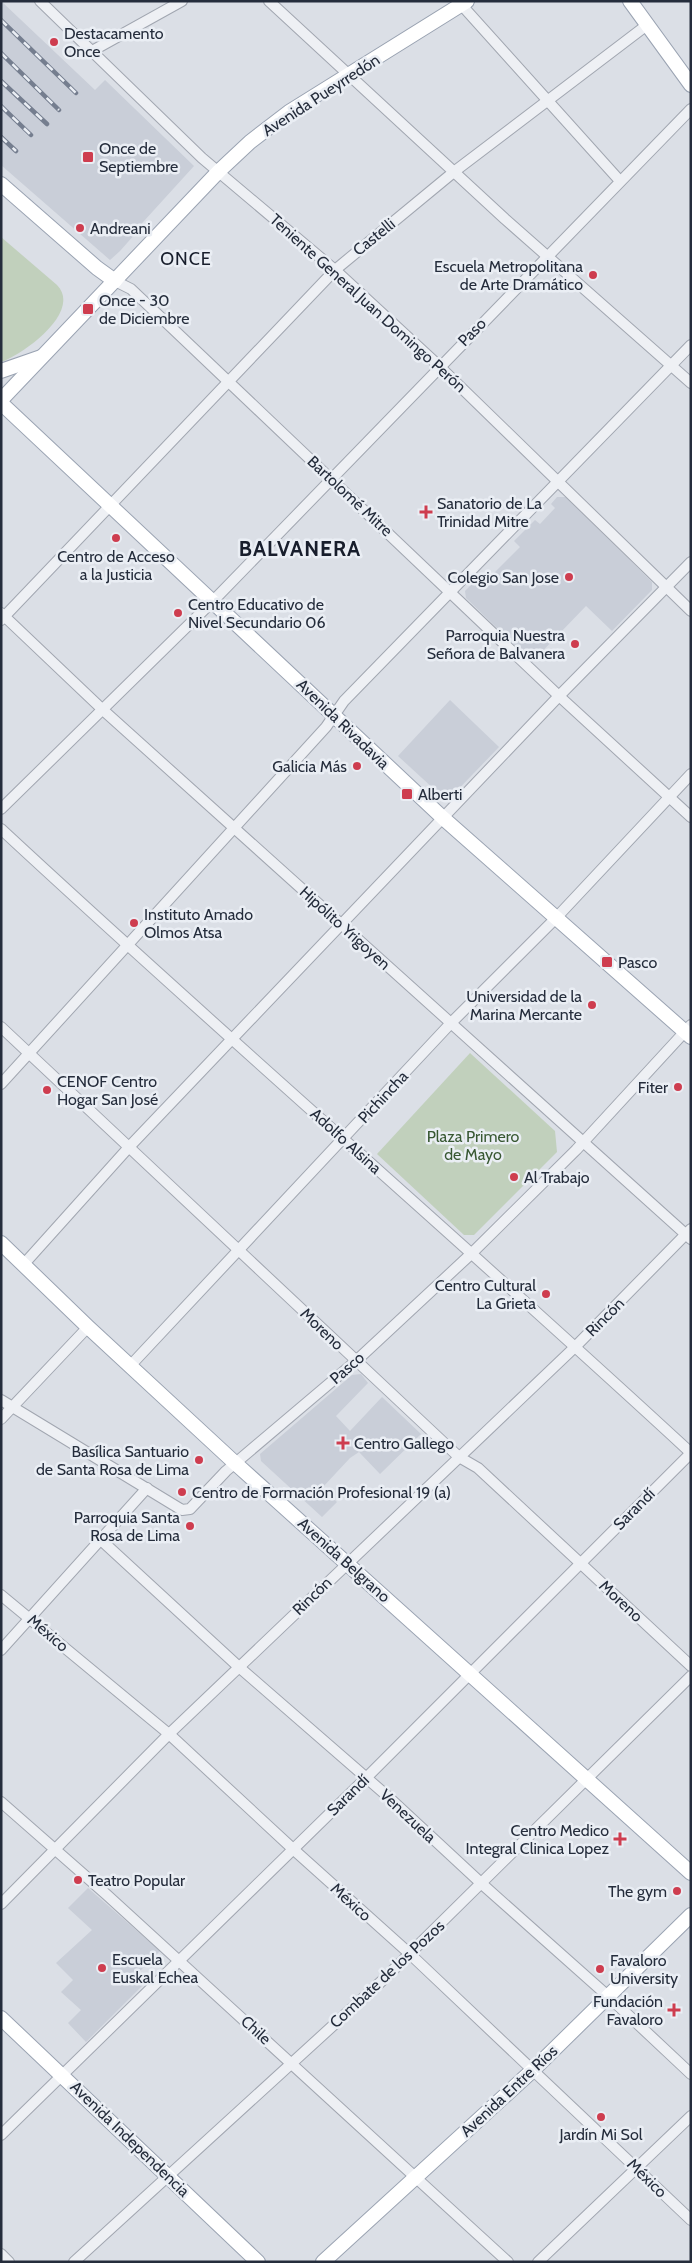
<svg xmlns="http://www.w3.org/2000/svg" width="692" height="2263" font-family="Cabin,sans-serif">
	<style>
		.built { fill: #c9ced8 }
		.green { fill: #c1d0bc }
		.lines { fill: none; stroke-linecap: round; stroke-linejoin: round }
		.minor-casing { stroke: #a1a6b0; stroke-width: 12 }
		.major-casing { stroke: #9aa3b2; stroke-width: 16 }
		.minor { stroke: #eef0f4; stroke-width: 10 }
		.major { stroke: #fff; stroke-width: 14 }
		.rail-casing { stroke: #757e8f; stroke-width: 4.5 }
		.rail { stroke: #eaeef4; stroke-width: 2.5; stroke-dasharray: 8; stroke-linecap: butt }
		.poi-dot { fill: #ce3d4f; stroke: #eaeef4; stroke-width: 2 }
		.labels { text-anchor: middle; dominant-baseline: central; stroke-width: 5; stroke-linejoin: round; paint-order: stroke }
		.poi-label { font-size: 16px; fill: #252d3c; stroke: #eaeef4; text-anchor: start }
		.street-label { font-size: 16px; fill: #252d3c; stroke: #eaeef4 }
		.park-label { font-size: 16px; fill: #385832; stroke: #eaeef4 }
		.neighbourhood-label { font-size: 18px; letter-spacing: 1px; fill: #181e2c; stroke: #eaeef4 }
		.district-label { font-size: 21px; font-weight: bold; letter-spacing: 1px; fill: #181e2c; stroke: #eaeef4 }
	</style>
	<rect width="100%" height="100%" fill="#dbdfe6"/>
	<g class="built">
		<path d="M1 1 95 90 105 80 194 166 134 232 135 234 120 251 110 260 1 165Z"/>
		<path d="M557 497H566L652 582V590L612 631 586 606 532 662 466 598 465 591 482 574 488 579 520 547 514 541 535 520 540 524 555 508 551 504Z"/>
		<path d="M450 700 499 747 447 801 398 756Z"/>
		<path d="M361 1374 368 1383 336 1416 350 1431 382 1397 421 1434 380 1474 359 1452 350 1458 322 1488 337 1502 322 1517 261 1461 260 1454 352 1375Z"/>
		<path d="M88 1888 160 1951 137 1974 146 1982 86 2042 68 2023 81 2010 61 1992 73 1980 56 1963 92 1930 68 1908Z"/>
	</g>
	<g class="green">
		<path d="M1 237 57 285C83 312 22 355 1 362Z"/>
		<path d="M470 1053 555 1131 557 1152 474 1235H464L377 1154Z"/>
	</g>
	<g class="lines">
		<g class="minor-casing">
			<g id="minor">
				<path d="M40 1 202 158 335 270 439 366 691 611"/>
				<path d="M269 1 505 219 691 383"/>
				<path d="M458 1 620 181"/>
				<path d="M92 51 182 1"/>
				<path d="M115 281 131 289 559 696 691 817"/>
				<path d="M1 613 103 710 691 1239"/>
				<path d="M1 620 335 270 455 171 647 25"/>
				<path d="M1 809 213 601 691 109"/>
				<path d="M1 829C228 1040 463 1242 691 1453"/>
				<path d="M1 1027 459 1457 478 1468 691 1666"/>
				<path d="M1 1084 326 727 344 701 691 345"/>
				<path d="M24 1264 130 1146 559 696 691 562"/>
				<path d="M130 1366 451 1023 556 918 691 774"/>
				<path d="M1 1400 182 1510 190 1509 226 1471 356 1361 471 1254 576 1150 691 1025"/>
				<path d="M1 1419 88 1327"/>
				<path d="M101 1540 240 1668 385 1794 482 1884 609 1997 691 2074"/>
				<path d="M1 1595 169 1734 293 1849 410 1954 691 2220"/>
				<path d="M1 1650 147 1488"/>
				<path d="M1 1802 107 1895 508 2262"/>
				<path d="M1 1904 169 1734 576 1346 691 1229"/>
				<path d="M1 2135 366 1778 691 1453"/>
				<path d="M1 2254 9 2262"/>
				<path d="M74 2262 384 1979 691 1676"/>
				<path d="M538 2262 691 2116"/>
			</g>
		</g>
		<g class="major-casing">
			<g id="major">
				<path d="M630 1 691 85"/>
				<path d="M1 184 97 268 115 281"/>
				<path d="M1 371 41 357"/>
				<path d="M1 400 219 171 250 142 289 112 467 1"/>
				<path d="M1 403 443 818 691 1037"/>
				<path d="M1 1243 88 1327 235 1463 691 1873"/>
				<path d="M1 2018 258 2262"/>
				<path d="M323 2262 533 2070 691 1915"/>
			</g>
		</g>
		<use href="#minor" class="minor"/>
		<use href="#major" class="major"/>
		<g class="rail-casing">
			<g id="rail">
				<path d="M1 20 76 93"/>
				<path d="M1 53 59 110"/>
				<path d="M1 81 47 124"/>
				<path d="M1 106 31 135"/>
				<path d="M1 137 16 151"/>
			</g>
		</g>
		<use href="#rail" class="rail"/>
	</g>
	<g class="poi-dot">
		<circle cx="54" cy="42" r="5"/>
		<rect x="82" y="151" width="12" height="12" rx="2.5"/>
		<circle cx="80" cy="228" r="5"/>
		<circle cx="593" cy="275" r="5"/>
		<rect x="82" y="303" width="12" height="12" rx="2.5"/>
		<path d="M423.5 504.5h5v5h5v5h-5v5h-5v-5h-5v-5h5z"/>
		<circle cx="116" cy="538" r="5"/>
		<circle cx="569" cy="577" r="5"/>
		<circle cx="178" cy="613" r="5"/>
		<circle cx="575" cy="644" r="5"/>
		<circle cx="357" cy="766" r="5"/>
		<rect x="401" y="788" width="12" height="12" rx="2.5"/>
		<circle cx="134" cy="923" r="5"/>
		<rect x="601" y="956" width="12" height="12" rx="2.5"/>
		<circle cx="592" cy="1005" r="5"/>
		<circle cx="678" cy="1087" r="5"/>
		<circle cx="47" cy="1090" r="5"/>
		<circle cx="514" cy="1177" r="5"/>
		<circle cx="546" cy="1294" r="5"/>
		<path d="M340.5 1435.5h5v5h5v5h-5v5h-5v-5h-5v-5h5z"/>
		<circle cx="199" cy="1460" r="5"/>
		<circle cx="182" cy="1492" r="5"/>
		<circle cx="190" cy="1526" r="5"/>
		<path d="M617.5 1831.5h5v5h5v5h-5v5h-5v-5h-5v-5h5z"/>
		<circle cx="78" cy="1880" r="5"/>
		<circle cx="677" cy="1891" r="5"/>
		<circle cx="102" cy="1968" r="5"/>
		<circle cx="600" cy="1969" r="5"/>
		<path d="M671.5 2002.5h5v5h5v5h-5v5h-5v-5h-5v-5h5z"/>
		<circle cx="601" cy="2117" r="5"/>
	</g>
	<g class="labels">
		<g class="poi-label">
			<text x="64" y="33">Destacamento<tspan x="64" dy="18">Once</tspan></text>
			<text x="99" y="148">Once de<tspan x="99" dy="18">Septiembre</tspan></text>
			<text x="90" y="228">Andreani</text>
			<text x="583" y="266" text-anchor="end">Escuela Metropolitana<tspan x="583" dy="18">de Arte Dramático</tspan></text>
			<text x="99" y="300">Once - 30<tspan x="99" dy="18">de Diciembre</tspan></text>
			<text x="437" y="503">Sanatorio de La<tspan x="437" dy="18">Trinidad Mitre</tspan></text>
			<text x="116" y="556" text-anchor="middle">Centro de Acceso<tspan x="116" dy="18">a la Justicia</tspan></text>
			<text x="559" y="577" text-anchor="end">Colegio San Jose</text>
			<text x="188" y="604">Centro Educativo de<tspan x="188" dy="18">Nivel Secundario 06</tspan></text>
			<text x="565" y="635" text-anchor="end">Parroquia Nuestra<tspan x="565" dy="18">Señora de Balvanera</tspan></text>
			<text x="347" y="766" text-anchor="end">Galicia Más</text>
			<text x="418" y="794">Alberti</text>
			<text x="144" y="914">Instituto Amado<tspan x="144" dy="18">Olmos Atsa</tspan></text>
			<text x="618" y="962">Pasco</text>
			<text x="582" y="996" text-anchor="end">Universidad de la<tspan x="582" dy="18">Marina Mercante</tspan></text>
			<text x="57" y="1081">CENOF Centro<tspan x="57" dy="18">Hogar San José</tspan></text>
			<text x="668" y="1087" text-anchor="end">Fiter</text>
			<text x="524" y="1177">Al Trabajo</text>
			<text x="536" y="1285" text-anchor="end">Centro Cultural<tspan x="536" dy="18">La Grieta</tspan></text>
			<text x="354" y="1443">Centro Gallego</text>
			<text x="189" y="1451" text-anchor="end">Basílica Santuario<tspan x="189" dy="18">de Santa Rosa de Lima</tspan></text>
			<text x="192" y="1492">Centro de Formación Profesional 19 (a)</text>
			<text x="180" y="1517" text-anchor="end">Parroquia Santa<tspan x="180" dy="18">Rosa de Lima</tspan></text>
			<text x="609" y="1830" text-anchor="end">Centro Medico<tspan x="609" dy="18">Integral Clinica Lopez</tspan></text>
			<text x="88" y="1880">Teatro Popular</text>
			<text x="667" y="1891" text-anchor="end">The gym</text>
			<text x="112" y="1959">Escuela<tspan x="112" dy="18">Euskal Echea</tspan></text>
			<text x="610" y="1960">Favaloro<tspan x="610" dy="18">University</tspan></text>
			<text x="663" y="2001" text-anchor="end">Fundación<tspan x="663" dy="18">Favaloro</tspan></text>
			<text x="601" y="2134" text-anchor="middle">Jardín Mi Sol</text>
		</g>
		<g class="street-label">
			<text transform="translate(321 95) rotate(-33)">Avenida Pueyrredón</text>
			<text transform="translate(374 237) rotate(-39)">Castelli</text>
			<text transform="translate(368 303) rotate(42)">Teniente General Juan Domingo Perón</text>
			<text transform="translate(472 332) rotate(-46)">Paso</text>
			<text transform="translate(350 496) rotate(43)">Bartolomé Mitre</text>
			<text transform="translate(343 724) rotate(44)">Avenida Rivadavia</text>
			<text transform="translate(345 928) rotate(42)">Hipólito Yrigoyen</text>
			<text transform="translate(383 1097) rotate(-47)">Pichincha</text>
			<text transform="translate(346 1141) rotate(42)">Adolfo Alsina</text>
			<text transform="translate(605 1317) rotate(-45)">Rincón</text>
			<text transform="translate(322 1329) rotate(44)">Moreno</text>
			<text transform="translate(347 1368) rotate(-41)">Pasco</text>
			<text transform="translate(634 1509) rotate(-45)">Sarandí</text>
			<text transform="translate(344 1560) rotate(42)">Avenida Belgrano</text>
			<text transform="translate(312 1596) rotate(-44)">Rincón</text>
			<text transform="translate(621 1601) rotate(43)">Moreno</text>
			<text transform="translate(48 1633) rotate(40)">México</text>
			<text transform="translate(348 1795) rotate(-44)">Sarandí</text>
			<text transform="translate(408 1816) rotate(43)">Venezuela</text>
			<text transform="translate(351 1902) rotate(42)">México</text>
			<text transform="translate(387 1974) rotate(-43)">Combate de los Pozos</text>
			<text transform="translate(256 2030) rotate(42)">Chile</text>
			<text transform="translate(509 2091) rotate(-43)">Avenida Entre Ríos</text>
			<text transform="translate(130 2139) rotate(44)">Avenida Independencia</text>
			<text transform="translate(647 2178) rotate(44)">México</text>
		</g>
		<g class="park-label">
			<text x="473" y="1136">Plaza Primero<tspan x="473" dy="18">de Mayo</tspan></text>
		</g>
		<g class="neighbourhood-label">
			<text x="186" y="259">ONCE</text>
		</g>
		<g class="district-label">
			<text x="300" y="548">BALVANERA</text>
		</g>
	</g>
	<rect width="692" height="2263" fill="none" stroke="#252d3c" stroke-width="5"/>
</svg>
